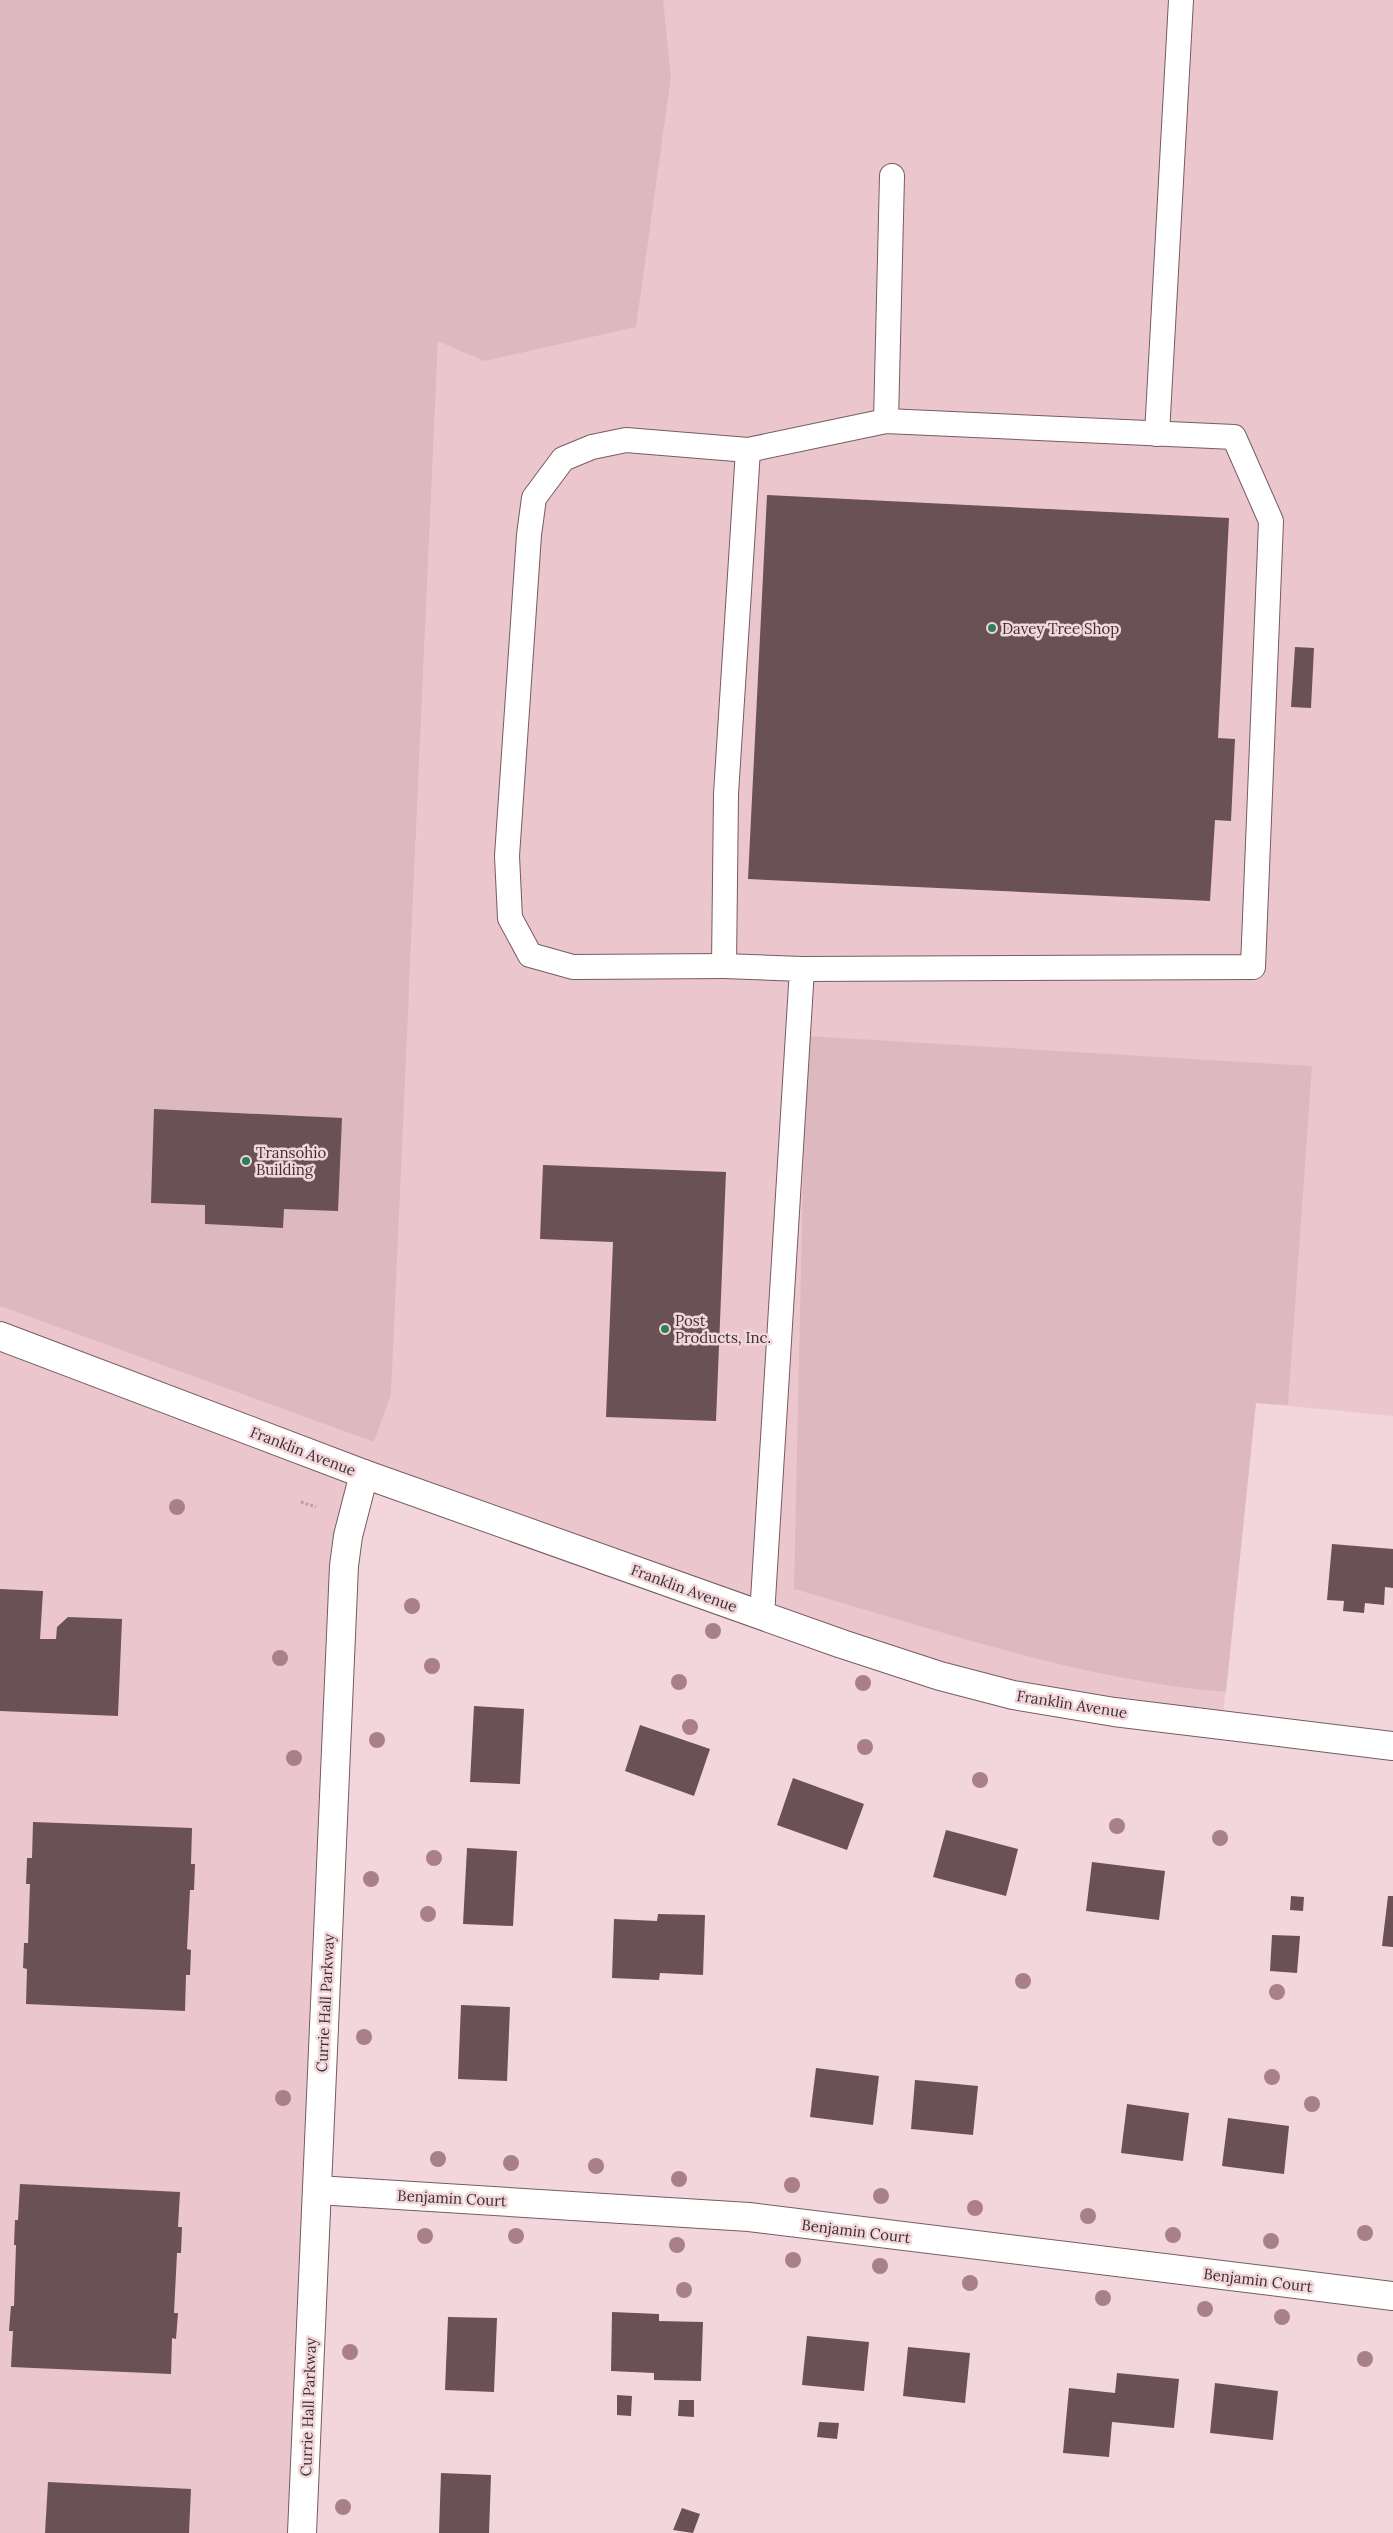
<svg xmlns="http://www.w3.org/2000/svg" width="1393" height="2533" font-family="Lora,serif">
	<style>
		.built { fill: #ecc6cd }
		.green { fill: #ddb9bf }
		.building { fill: #6a5156 }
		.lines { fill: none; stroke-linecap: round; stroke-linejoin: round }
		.lane-casing { stroke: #755c60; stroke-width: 26 }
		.street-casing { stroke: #755c60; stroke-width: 30 }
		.secondary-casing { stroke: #755c60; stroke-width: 30 }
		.path { stroke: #b59ea2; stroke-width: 3; stroke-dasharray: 2.5 2.5; stroke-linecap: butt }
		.lane { stroke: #fff; stroke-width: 24 }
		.street { stroke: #fff; stroke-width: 28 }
		.secondary { stroke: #fff; stroke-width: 28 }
		.tree { fill: #a98088 }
		.poi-dot { fill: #2d8053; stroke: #f3d6db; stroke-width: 2 }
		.labels { text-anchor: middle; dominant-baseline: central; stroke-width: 5; stroke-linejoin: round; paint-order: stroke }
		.poi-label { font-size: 15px; fill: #3b3032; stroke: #f3d6db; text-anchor: start }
		.street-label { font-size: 15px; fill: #3b3032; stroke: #f3d6db }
	</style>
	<rect width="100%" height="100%" fill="#f3d6db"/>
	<path class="built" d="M453 0H1393V1416L1256 1403 1222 1725 1013 1695 364 1475 348 1536 303 2533H0V971L409 995Z"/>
	<g class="green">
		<path d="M0 0H663L671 77 636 327 484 361 438 341 391 1394 374 1442 0 1306Z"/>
		<path d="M806 1036 1312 1066 1288 1405 1256 1403 1226 1692C1079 1680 935 1629 794 1589Z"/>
	</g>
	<g class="building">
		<path d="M767 495 1229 518 1218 738 1235 739 1231 821 1215 820 1210 901 748 879Z"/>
		<path d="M1295 647 1314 648 1311 708 1291 707Z"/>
		<path d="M154 1109 342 1118 338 1211 284 1209 283 1228 205 1224V1205L151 1203Z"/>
		<path d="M543 1165 726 1172 716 1421 606 1417 613 1242 540 1239Z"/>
		<path d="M1332 1544 1393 1549V1588L1385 1587 1384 1605 1365 1603 1364 1613 1343 1611 1344 1601 1327 1600Z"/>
		<path d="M0 1589 43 1591 40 1639H56L57 1627 68 1617 122 1619 118 1716 0 1711Z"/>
		<path d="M474 1706 524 1709 520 1784 470 1782Z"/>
		<path d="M640 1725 710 1749 694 1796 625 1771Z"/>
		<path d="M793 1778 864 1804 847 1850 777 1825Z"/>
		<path d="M33 1822 192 1828 191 1864H195L194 1890H190L187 1949 191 1950 190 1975H186L185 2011 26 2004 27 1969 23 1968 24 1943H28L30 1884H26L27 1858H32Z"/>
		<path d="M946 1830 1018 1849 1006 1896 933 1877Z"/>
		<path d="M467 1848 517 1851 513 1926 463 1924Z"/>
		<path d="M1092 1862 1165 1871 1159 1920 1086 1911Z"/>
		<path d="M1291 1896 1304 1897 1303 1911 1290 1910Z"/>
		<path d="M1388 1896H1393V1947L1382 1946Z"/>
		<path d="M658 1914 705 1915 703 1975 660 1973 659 1980 612 1978 614 1919 657 1921Z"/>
		<path d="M1272 1935 1300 1936 1297 1973 1270 1971Z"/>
		<path d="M461 2005 510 2007 507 2081 458 2079Z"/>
		<path d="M816 2068 879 2076 873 2125 810 2117Z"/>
		<path d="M915 2080 978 2086 973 2135 911 2129Z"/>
		<path d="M1127 2104 1189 2113 1183 2161 1121 2153Z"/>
		<path d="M1228 2118 1289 2126 1284 2174 1222 2166Z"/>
		<path d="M20 2184 180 2192 178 2227H182L181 2253H177L174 2313H178L176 2339 172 2338 171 2374 11 2367 13 2331H9L11 2306H14L16 2245H14L15 2220H18Z"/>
		<path d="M612 2312 659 2314V2321L703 2322 701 2381 654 2380V2373L611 2371Z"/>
		<path d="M448 2317 497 2318 494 2392 445 2390Z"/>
		<path d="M807 2336 869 2342 864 2391 802 2385Z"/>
		<path d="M908 2347 970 2353 965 2403 903 2396Z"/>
		<path d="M1117 2373 1179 2379 1174 2428 1112 2422 1109 2457 1063 2453 1069 2388 1115 2393Z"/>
		<path d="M1215 2383 1278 2391 1273 2440 1210 2433Z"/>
		<path d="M617 2395 632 2396 631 2416 617 2415Z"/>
		<path d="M679 2400H694V2417L678 2416Z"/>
		<path d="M819 2422 839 2423 837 2439 817 2437Z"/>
		<path d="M441 2473 491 2475 489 2533H439Z"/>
		<path d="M48 2482 191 2489 189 2533H45Z"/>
		<path d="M682 2508 700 2514 693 2533 673 2530Z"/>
	</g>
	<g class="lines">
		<g class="lane-casing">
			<g id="lane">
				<path d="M886 421 892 176"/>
				<path d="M1157 434 1181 0"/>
				<path d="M724 966 573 967 530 955 510 918 507 856 529 535 534 498 563 459 592 447 626 440 748 450"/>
				<path d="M762 1616 802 969 724 966 726 794 748 450 886 421 1234 437 1271 521 1253 967 802 969"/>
			</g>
		</g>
		<g class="street-casing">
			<g id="street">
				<path d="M317 2190 749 2217 1393 2296"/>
				<path d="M302 2533 344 1566 348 1536 364 1474"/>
			</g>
		</g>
		<g class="secondary-casing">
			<path id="secondary" d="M0 1336 364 1474 842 1644 940 1676 1013 1695 1114 1712 1393 1746"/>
		</g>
		<path class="path" d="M301 1502 316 1507"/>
		<use href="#lane" class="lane"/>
		<use href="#street" class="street"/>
		<use href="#secondary" class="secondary"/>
	</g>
	<g class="tree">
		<circle cx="177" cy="1507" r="8"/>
		<circle cx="412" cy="1606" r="8"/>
		<circle cx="713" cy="1631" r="8"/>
		<circle cx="280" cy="1658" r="8"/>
		<circle cx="432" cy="1666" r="8"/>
		<circle cx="679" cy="1682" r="8"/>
		<circle cx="863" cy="1683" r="8"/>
		<circle cx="690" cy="1727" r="8"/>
		<circle cx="377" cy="1740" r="8"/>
		<circle cx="865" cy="1747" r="8"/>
		<circle cx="294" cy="1758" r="8"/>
		<circle cx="980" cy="1780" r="8"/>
		<circle cx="1117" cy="1826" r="8"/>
		<circle cx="1220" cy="1838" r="8"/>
		<circle cx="434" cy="1858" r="8"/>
		<circle cx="371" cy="1879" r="8"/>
		<circle cx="428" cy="1914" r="8"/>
		<circle cx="1023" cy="1981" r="8"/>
		<circle cx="1277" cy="1992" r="8"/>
		<circle cx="364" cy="2037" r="8"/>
		<circle cx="1272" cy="2077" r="8"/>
		<circle cx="283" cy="2098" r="8"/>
		<circle cx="1312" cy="2104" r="8"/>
		<circle cx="438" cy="2159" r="8"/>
		<circle cx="511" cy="2163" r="8"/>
		<circle cx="596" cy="2166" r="8"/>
		<circle cx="679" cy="2179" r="8"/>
		<circle cx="792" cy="2185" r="8"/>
		<circle cx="881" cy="2196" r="8"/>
		<circle cx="975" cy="2208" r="8"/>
		<circle cx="1088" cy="2216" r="8"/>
		<circle cx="1365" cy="2233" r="8"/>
		<circle cx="1173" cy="2235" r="8"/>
		<circle cx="425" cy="2236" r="8"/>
		<circle cx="516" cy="2236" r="8"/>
		<circle cx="1271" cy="2241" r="8"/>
		<circle cx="677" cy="2245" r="8"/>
		<circle cx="793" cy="2260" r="8"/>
		<circle cx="880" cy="2266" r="8"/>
		<circle cx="970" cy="2283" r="8"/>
		<circle cx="684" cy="2290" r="8"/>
		<circle cx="1103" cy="2298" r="8"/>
		<circle cx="1205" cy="2309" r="8"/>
		<circle cx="1282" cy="2317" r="8"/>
		<circle cx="350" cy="2352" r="8"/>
		<circle cx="1365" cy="2359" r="8"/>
		<circle cx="343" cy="2507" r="8"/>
	</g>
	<g class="poi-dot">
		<circle cx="992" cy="628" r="5"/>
		<circle cx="246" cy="1161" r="5"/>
		<circle cx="665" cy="1329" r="5"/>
	</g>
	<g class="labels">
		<g class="poi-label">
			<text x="1002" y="628">Davey Tree Shop</text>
			<text x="256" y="1152">Transohio<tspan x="256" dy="17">Building</tspan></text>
			<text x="675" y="1320">Post<tspan x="675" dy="17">Products, Inc.</tspan></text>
		</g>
		<g class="street-label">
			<text transform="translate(303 1451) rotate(21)">Franklin Avenue</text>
			<text transform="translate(684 1588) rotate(20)">Franklin Avenue</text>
			<text transform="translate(1072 1704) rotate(9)">Franklin Avenue</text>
			<text transform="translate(325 2003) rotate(-87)">Currie Hall Parkway</text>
			<text transform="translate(452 2198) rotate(3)">Benjamin Court</text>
			<text transform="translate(856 2231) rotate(7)">Benjamin Court</text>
			<text transform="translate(1258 2280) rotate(7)">Benjamin Court</text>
			<text transform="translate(308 2407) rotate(-88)">Currie Hall Parkway</text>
		</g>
	</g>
</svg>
